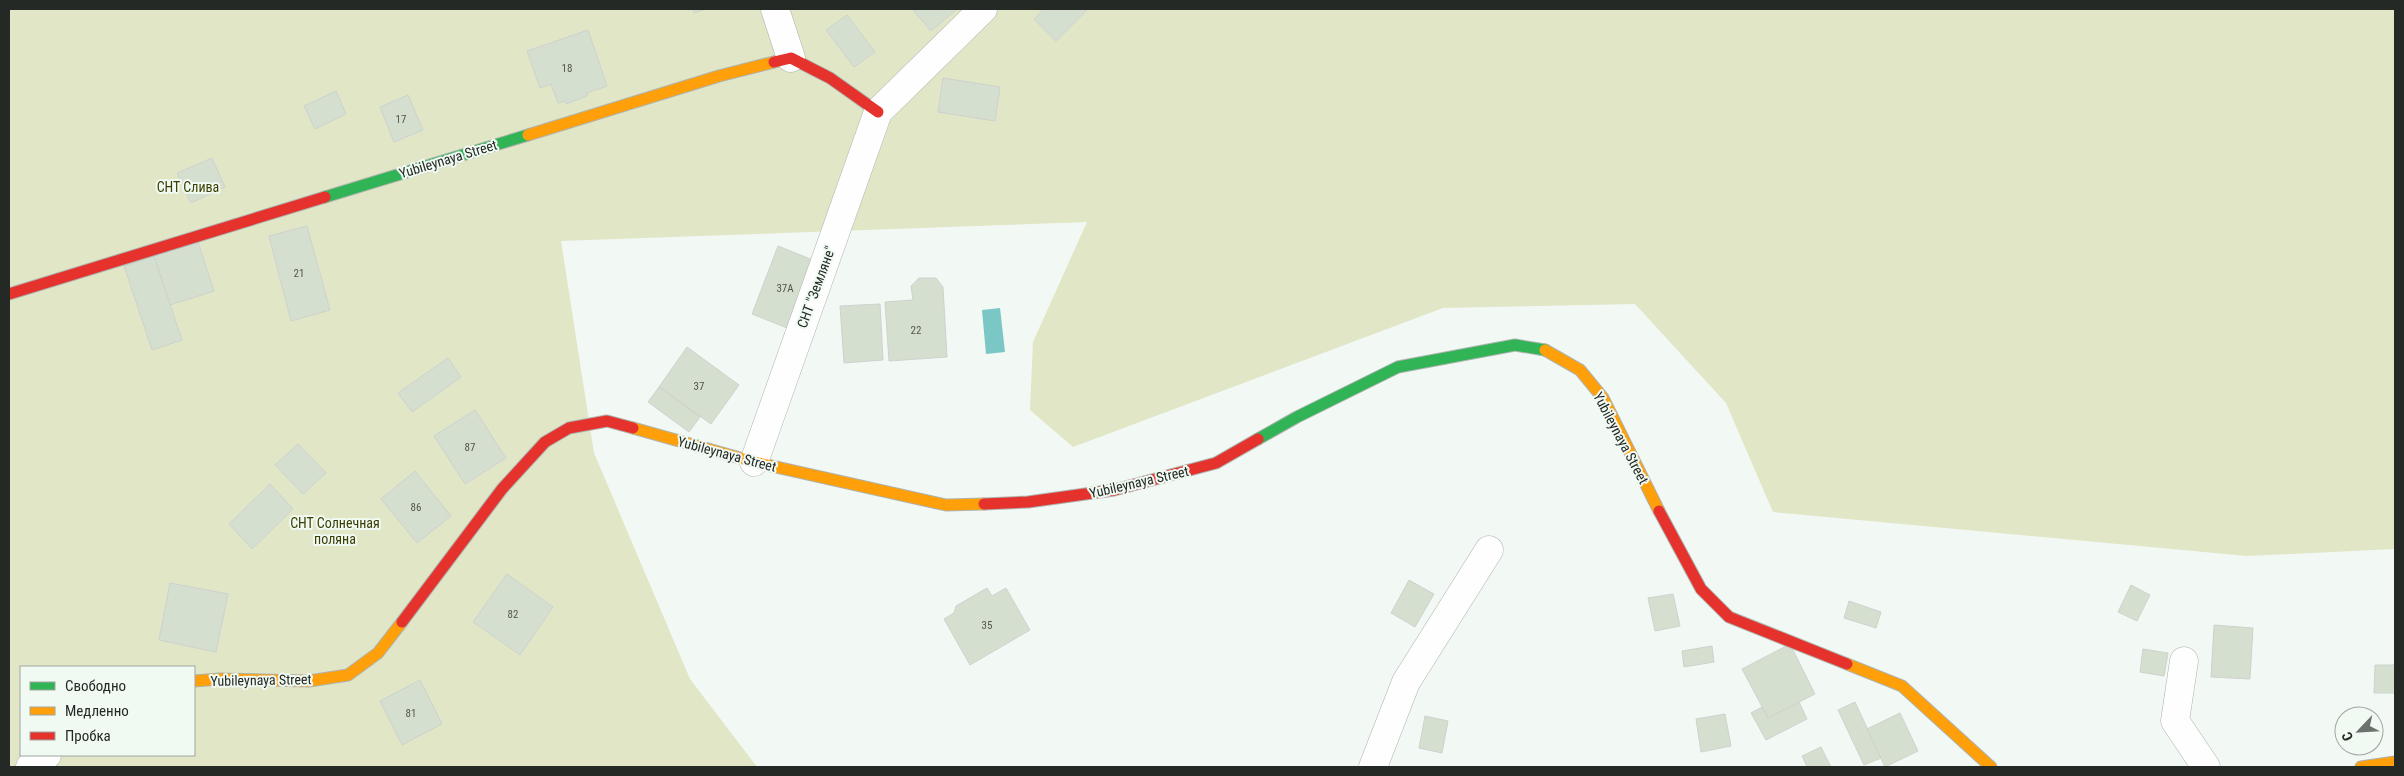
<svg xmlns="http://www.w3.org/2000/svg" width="2404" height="776" font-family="'Roboto Condensed',sans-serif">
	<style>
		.green { fill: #e0e6c6; fill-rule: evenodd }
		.water { fill: #7ac7c5 }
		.building { fill: #d5dfd0; stroke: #ced2ce }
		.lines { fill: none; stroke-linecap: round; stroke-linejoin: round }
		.street-casing { stroke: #aeb3af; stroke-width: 29 }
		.fast-casing { stroke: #aeb3af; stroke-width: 13 }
		.slow-casing { stroke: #aeb3af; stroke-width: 13 }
		.jam-casing { stroke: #aeb3af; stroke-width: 13 }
		.street { stroke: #fdfefd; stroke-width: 28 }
		.fast { stroke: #30b455; stroke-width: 11 }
		.slow { stroke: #ff9f0a; stroke-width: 11 }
		.jam { stroke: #e5322d; stroke-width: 11 }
		.labels { text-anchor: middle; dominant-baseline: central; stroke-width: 4; stroke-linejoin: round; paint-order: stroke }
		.number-label { font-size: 11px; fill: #515650 }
		.street-label { font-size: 14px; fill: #252926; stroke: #f0faf2 }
		.park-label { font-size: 14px; fill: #3b3e02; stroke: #f0faf2 }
	</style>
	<rect width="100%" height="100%" fill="#f2f8f3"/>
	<path class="green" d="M9 9H2395V549L2247 556 1773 512 1726 403 1635 304 1443 308 1073 447 1030 410 1033 342 1087 222 561 241 594 453 690 679 757 767H9ZM21 667H194V755H21Z"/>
	<path class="water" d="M1000 308 1005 352 986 354 982 310Z"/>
	<g class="building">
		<path d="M693 9H706L694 13Z"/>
		<path d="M914 9H957L931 31 913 10Z"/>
		<path d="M1044 9H1088L1056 41 1034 19Z"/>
		<path d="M847 15 875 52 854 67 826 30Z"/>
		<path d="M588 30 607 86 587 93V96L566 104V101L558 103 551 84 540 88 527 51Z"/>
		<path d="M943 78 1000 87 995 121 938 112Z"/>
		<path d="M336 91 346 114 315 129 304 106Z"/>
		<path d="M408 95 423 130 394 142 380 107Z"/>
		<path d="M212 158 225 187 191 203 177 173Z"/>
		<path d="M307 226 330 310 291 321 269 236Z"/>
		<path d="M198 242 214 291 170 305 154 256Z"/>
		<path d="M778 246 818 262 792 330 752 314Z"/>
		<path d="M154 256 182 340 152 350 124 266Z"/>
		<path d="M919 278H936L943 287 947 357 889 361 885 302 913 300 911 286Z"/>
		<path d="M880 304 883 360 844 363 840 306Z"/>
		<path d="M687 347 739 385 711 424 659 387Z"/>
		<path d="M448 358 461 377 412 412 398 393Z"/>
		<path d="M659 387 700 417 689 432 648 402Z"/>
		<path d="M475 410 506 458 465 484 434 436Z"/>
		<path d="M298 444 326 473 303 494 275 465Z"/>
		<path d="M415 471 451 516 417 543 381 499Z"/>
		<path d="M270 484 293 509 252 549 229 524Z"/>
		<path d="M507 574 553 607 520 655 473 622Z"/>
		<path d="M1409 580 1434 594 1415 627 1391 613Z"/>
		<path d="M170 583 228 594 216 652 159 640Z"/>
		<path d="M2131 585 2150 595 2137 621 2118 612Z"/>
		<path d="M987 588 992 596 1006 588 1030 630 970 665 944 619 954 613 956 606Z"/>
		<path d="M1673 594 1680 626 1655 631 1648 598Z"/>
		<path d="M1849 601 1881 612 1876 628 1844 618Z"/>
		<path d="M2214 625 2253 628 2250 679 2211 677Z"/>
		<path d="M1790 644 1815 694 1768 718 1742 669Z"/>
		<path d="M1712 646 1714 662 1684 667 1682 651Z"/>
		<path d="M2143 649 2168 653 2164 676 2140 672Z"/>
		<path d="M2375 665H2395V693H2374Z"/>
		<path d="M420 680 442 724 402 745 380 701Z"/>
		<path d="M1799 702 1807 719 1766 740 1751 713 1762 707 1768 718Z"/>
		<path d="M1855 702 1881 758 1864 765 1838 710Z"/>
		<path d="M1900 713 1918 751 1885 767 1867 729Z"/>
		<path d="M1725 714 1731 746 1701 752 1696 719Z"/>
		<path d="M1425 716 1448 721 1442 753 1419 748Z"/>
		<path d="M1821 747 1831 767H1807L1802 756Z"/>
	</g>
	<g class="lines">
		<g class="street-casing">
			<g id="street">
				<path d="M775 9 791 58"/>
				<path d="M754 462 878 112 983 9"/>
				<path d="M2184 661 2175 721 2206 767"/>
				<path d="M30 767 47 755"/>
				<path d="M1373 767 1406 682 1489 550"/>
			</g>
		</g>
		<g class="fast-casing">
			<g id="fast">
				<path d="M325 197 528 135"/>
				<path d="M1258 439 1297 417 1398 367 1515 345 1545 350"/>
			</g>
		</g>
		<g class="slow-casing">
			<g id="slow">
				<path d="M528 135 719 76 774 62"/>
				<path d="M1545 350 1580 370 1603 398 1659 511"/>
				<path d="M633 428 754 462 946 505 984 504"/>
				<path d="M1847 664 1902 686 1991 767"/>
				<path d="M194 681 220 679 309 681 348 675 378 653 402 622"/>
				<path d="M2361 767 2395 762"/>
			</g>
		</g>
		<g class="jam-casing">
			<g id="jam">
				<path d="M774 62 791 58 830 78 878 112"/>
				<path d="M9 294 325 197"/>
				<path d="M984 504 1028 502 1114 490 1216 463 1258 439"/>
				<path d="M1659 511 1701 589 1729 617 1847 664"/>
				<path d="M402 622 502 489 545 442 569 428 607 421 633 428"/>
			</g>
		</g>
		<use href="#street" class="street"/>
		<use href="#fast" class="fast"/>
		<use href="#slow" class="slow"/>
		<use href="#jam" class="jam"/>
	</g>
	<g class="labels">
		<g class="number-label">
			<text x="567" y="68">18</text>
			<text x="401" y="119">17</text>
			<text x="299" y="273">21</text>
			<text x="785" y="288">37А</text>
			<text x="916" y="330">22</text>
			<text x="699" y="386">37</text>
			<text x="470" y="447">87</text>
			<text x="416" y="507">86</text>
			<text x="513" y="614">82</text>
			<text x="987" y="625">35</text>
			<text x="411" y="713">81</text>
		</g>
		<g class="street-label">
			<text transform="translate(448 159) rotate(-17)">Yubileynaya Street</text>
			<text transform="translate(816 287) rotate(-70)">СНТ "Земляне"</text>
			<text transform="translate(1621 438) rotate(62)">Yubileynaya Street</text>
			<text transform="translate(727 454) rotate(15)">Yubileynaya Street</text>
			<text transform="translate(1139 482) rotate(-13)">Yubileynaya Street</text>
			<text transform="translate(261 680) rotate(-1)">Yubileynaya Street</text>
		</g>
		<g class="park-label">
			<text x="188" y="187">СНТ Слива</text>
			<text x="335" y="523">СНТ Солнечная<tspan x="335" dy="16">поляна</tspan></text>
		</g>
	</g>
	<rect width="2404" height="776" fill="none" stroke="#252926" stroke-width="20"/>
	<rect x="20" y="666" width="175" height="90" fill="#f0faf2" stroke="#9fa6a0"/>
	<rect x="30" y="682" width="25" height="8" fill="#30b455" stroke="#9fa6a0"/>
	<text x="65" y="691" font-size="15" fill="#252926">Свободно</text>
	<rect x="30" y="707" width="25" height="8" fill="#ff9f0a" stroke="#9fa6a0"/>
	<text x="65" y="716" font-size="15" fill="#252926">Медленно</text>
	<rect x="30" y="732" width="25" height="8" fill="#e5322d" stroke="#9fa6a0"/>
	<text x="65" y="741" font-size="15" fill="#252926">Пробка</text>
	<g transform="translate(2359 731) rotate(245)"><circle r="24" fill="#f0faf2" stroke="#9fa6a0"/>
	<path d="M0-4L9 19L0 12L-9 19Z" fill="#6d716e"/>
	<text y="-8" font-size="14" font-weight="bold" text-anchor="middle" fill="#252926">С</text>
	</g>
</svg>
